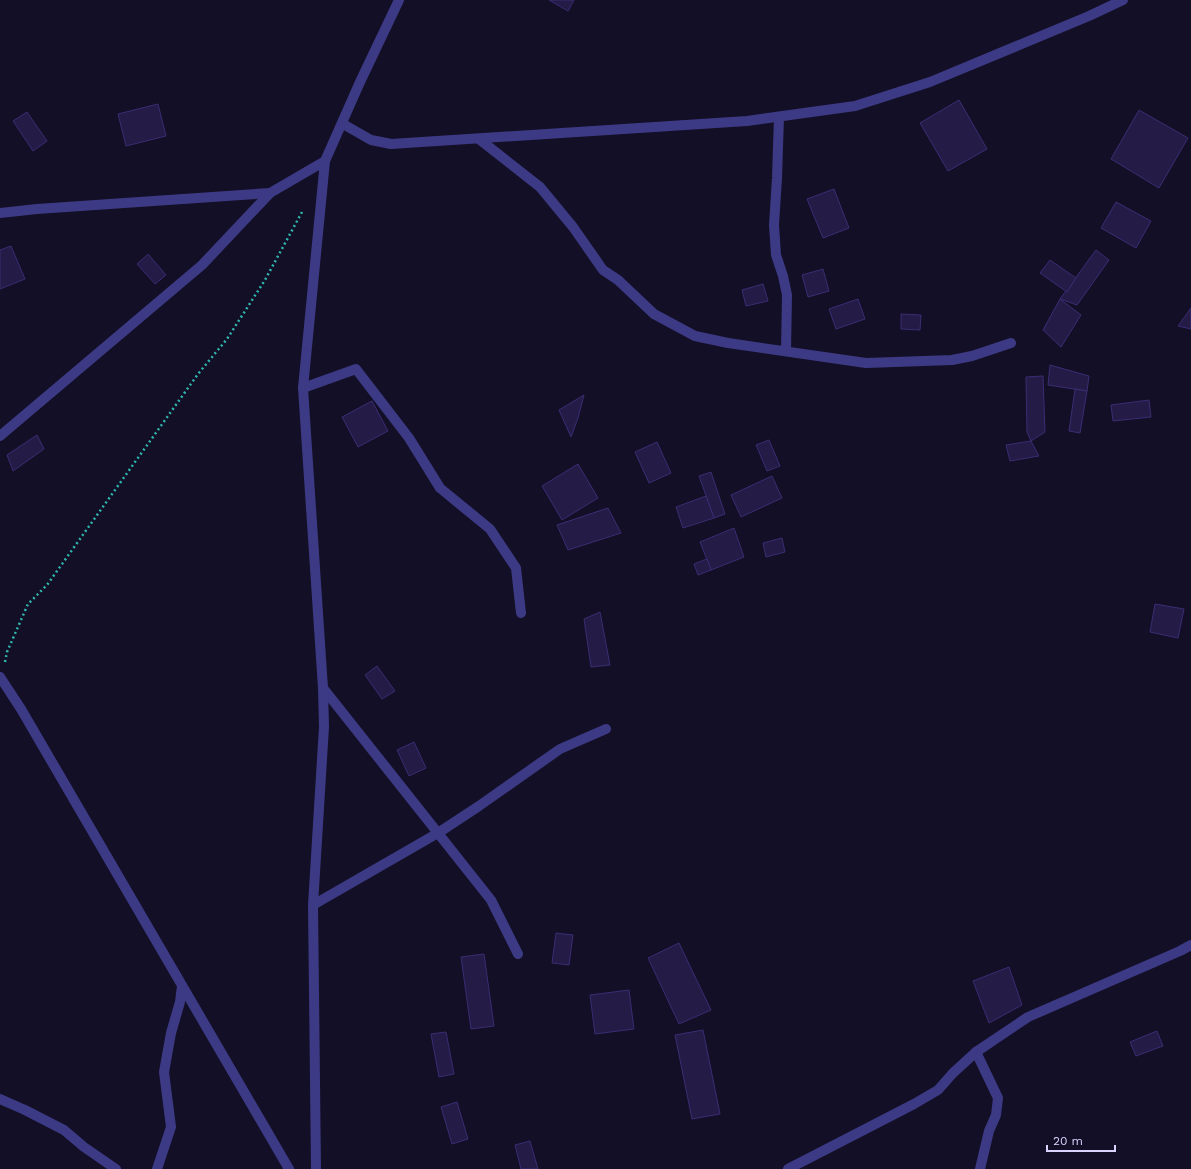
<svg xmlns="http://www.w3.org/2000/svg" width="1191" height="1169" font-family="'Work Sans',sans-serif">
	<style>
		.building { fill: #241b47; stroke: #3b2d73 }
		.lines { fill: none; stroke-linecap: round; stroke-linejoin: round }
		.path { stroke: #2fb8b0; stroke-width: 2.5; stroke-dasharray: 2 3; stroke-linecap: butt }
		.street { stroke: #3d3a85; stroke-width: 10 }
	</style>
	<rect width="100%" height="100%" fill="#130f26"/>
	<g class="building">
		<path d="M549 0H574L568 11Z"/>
		<path d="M959 100 987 149 948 171 920 123Z"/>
		<path d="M158 104 166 136 126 146 118 114Z"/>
		<path d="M1139 110 1188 138 1159 188 1111 159Z"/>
		<path d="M27 112 47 141 33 151 13 121Z"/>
		<path d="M834 189 849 228 823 238 807 199Z"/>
		<path d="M1116 202 1151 221 1136 248 1101 228Z"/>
		<path d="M11 246 25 279 0 289V250Z"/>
		<path d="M1096 250 1109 260 1077 305 1060 299Z"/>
		<path d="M148 254 166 275 155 284 137 264Z"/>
		<path d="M1050 260 1076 278 1067 292 1040 273Z"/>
		<path d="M823 269 829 291 808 297 802 275Z"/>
		<path d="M763 284 768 301 746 306 742 290Z"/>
		<path d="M858 299 865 319 836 329 829 309Z"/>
		<path d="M1060 299 1081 315 1061 347 1043 330Z"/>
		<path d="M1191 308V329L1178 326Z"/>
		<path d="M901 314 921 315 920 330 901 329Z"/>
		<path d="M1050 365 1089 376 1087 391 1048 385Z"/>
		<path d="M1043 376 1045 432 1031 441 1027 432 1026 377Z"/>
		<path d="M1075 389 1087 391 1080 433 1069 431Z"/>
		<path d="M584 395 578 418 571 437 559 410Z"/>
		<path d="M1149 400 1151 417 1113 421 1111 405Z"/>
		<path d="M372 401 388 431 358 447 342 417Z"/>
		<path d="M37 435 44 449 13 471 7 455Z"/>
		<path d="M769 440 780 466 767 471 756 445Z"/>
		<path d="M1031 441 1039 456 1010 461 1006 445Z"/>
		<path d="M657 442 671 473 649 483 635 452Z"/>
		<path d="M578 464 598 498 562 520 542 486Z"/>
		<path d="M711 472 725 514 714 518 699 476Z"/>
		<path d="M772 476 782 498 741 517 731 495Z"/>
		<path d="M706 496 714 518 683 528 676 507Z"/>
		<path d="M608 508 621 533 568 550 557 525Z"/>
		<path d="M734 528 744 557 711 570 700 542Z"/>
		<path d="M782 538 785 552 766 557 763 543Z"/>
		<path d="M707 559 711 570 698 575 694 564Z"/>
		<path d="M1155 604 1184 609 1178 638 1150 632Z"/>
		<path d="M600 612 610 665 591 667 584 619Z"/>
		<path d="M377 666 395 691 382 699 365 675Z"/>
		<path d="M414 742 426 768 409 776 397 750Z"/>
		<path d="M556 933 573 935 569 965 552 963Z"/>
		<path d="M679 943 711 1010 679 1024 648 958Z"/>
		<path d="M484 954 494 1026 471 1029 461 957Z"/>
		<path d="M1009 967 1022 1005 989 1023 973 981Z"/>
		<path d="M629 990 634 1029 595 1034 590 995Z"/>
		<path d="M703 1030 720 1114 692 1119 675 1035Z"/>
		<path d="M1157 1031 1163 1046 1136 1056 1130 1042Z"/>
		<path d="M446 1032 454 1074 439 1077 431 1034Z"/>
		<path d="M457 1102 468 1139 452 1144 441 1107Z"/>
		<path d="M530 1141 538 1169H521L515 1145Z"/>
	</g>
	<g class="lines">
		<path class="path" d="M5 662 7 652 28 604 47 585 198 374 227 339 265 280 302 212"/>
		<g class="street">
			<path d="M779 117 777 178 774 225 776 255 783 276 787 295 786 351"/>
			<path d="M343 121V124L371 140 391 144 747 121 855 106 930 82 1089 16 1123 0"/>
			<path d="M479 139 540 187 573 227 603 270 618 280 654 314 695 336 728 343 866 363 952 360 972 356 1011 343"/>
			<path d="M0 213 37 209 270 193 325 161"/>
			<path d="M303 388 356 369 409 438 440 488 490 529 516 568 521 613"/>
			<path d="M0 436 202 265 270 193"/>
			<path d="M0 677 21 709 289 1169"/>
			<path d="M323 688 491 900 518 954"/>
			<path d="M313 905 438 833 479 806 560 749 606 729"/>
			<path d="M976 1052 998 1098 996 1115 989 1131 980 1169"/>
			<path d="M0 1099 25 1110 64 1130 84 1147 116 1169"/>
			<path d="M157 1169 171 1127 164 1072 171 1033 180 1002 182 986"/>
			<path d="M316 1169 313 905 324 727 323 688 303 388 325 161 360 82 399 0"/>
			<path d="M788 1169 914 1104 938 1090 953 1073 976 1052 1028 1017 1180 951 1191 945"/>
		</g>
	</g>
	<path d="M1047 1145v6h68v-6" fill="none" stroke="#d9d4ff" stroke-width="2"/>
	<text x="1053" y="1145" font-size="12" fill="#d9d4ff" stroke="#130f26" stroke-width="3" paint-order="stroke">20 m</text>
</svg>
